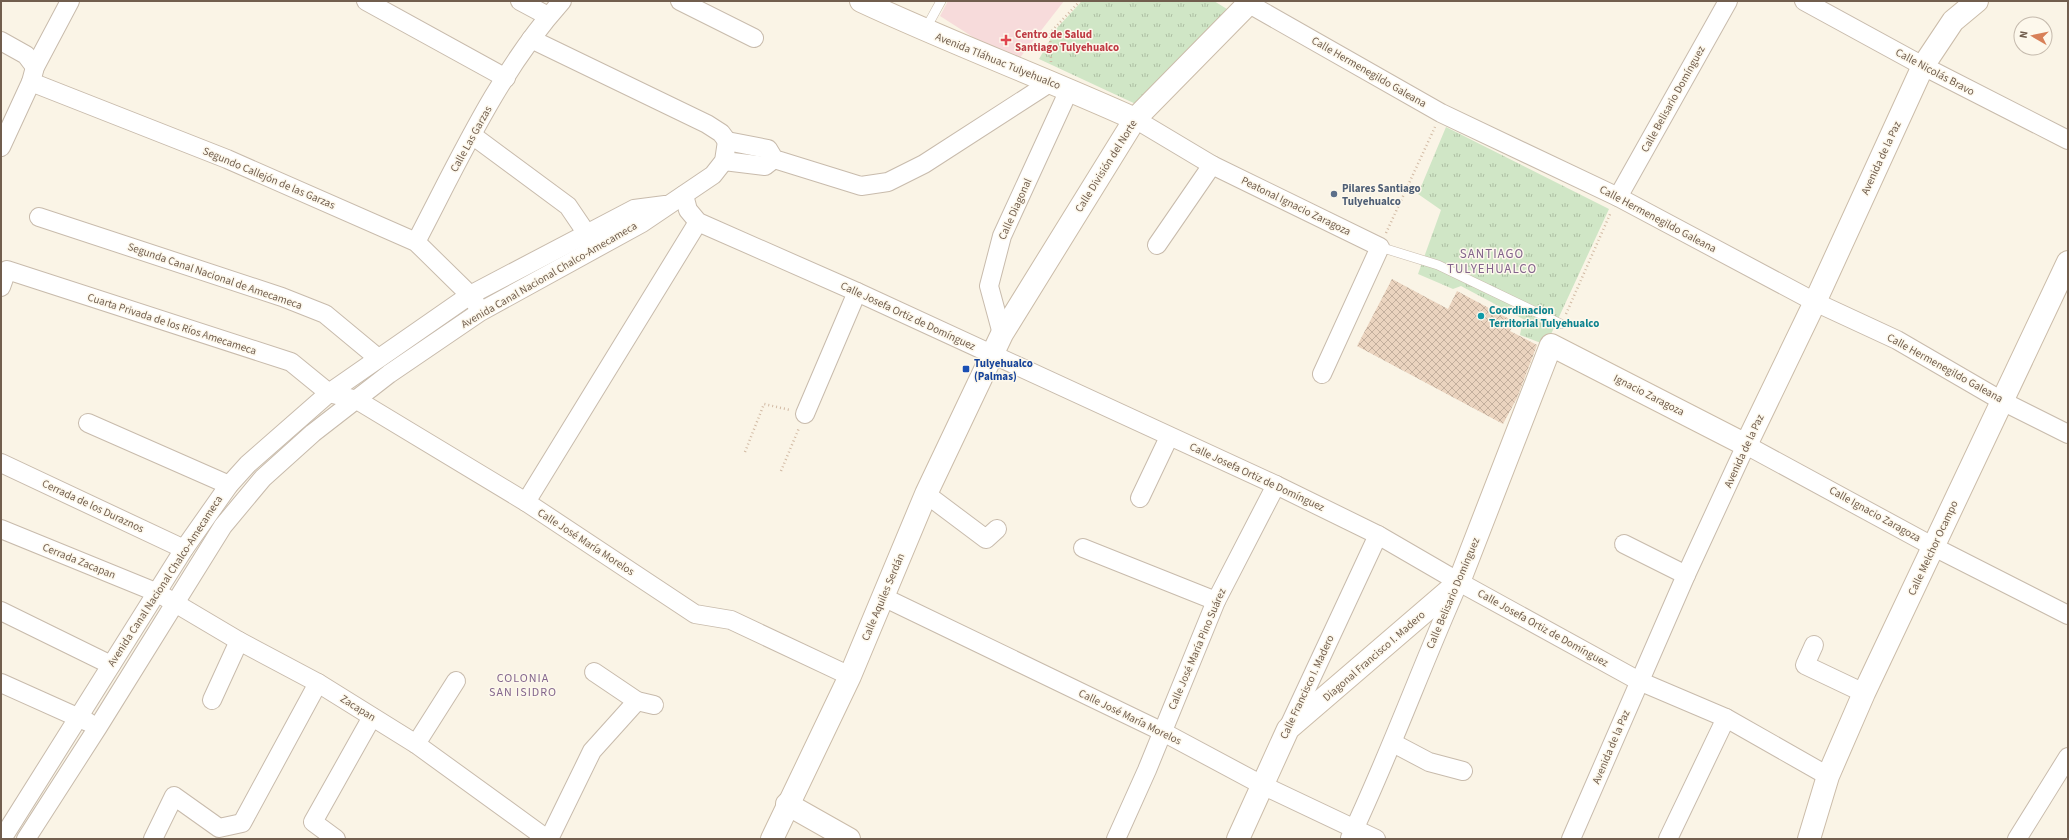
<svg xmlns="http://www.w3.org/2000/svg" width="2069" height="840" font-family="'Source Sans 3',sans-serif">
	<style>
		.medical { fill: #f7dbdb }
		.grass { fill: url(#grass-tufts) }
		.building { fill: url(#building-cross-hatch) }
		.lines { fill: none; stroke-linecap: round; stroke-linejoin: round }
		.lane-casing { stroke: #c8bbac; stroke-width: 10 }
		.street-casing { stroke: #c8bbac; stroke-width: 20 }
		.secondary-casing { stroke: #cbbca9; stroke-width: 24 }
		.path { stroke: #d2baa4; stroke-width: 2.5; stroke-dasharray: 1 3; stroke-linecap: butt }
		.lane { stroke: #fff; stroke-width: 9 }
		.street { stroke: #fff; stroke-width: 18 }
		.secondary { stroke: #fff; stroke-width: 22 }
		.health-dot { fill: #e0444e; stroke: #fdf8ec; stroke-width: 1.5 }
		.service-dot { fill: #5c6f8a; stroke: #fdf8ec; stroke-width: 1.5 }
		.culture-dot { fill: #0f9aa8; stroke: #fdf8ec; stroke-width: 1.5 }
		.transit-dot { fill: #1a4fb4; stroke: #fdf8ec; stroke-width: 1.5 }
		.labels { text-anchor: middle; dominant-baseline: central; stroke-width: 3; stroke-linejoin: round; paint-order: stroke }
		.health-label { font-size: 11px; font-weight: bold; fill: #be3a42; stroke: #fdf8ec; text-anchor: start }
		.street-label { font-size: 11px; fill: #715e4e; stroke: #fdf8ec }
		.service-label { font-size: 11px; font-weight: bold; fill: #4e5e75; stroke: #fdf8ec; text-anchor: start }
		.culture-label { font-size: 11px; font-weight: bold; fill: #0d838f; stroke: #fdf8ec; text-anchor: start }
		.transit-label { font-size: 11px; font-weight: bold; fill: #164399; stroke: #fdf8ec; text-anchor: start }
		.neighbourhood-label { font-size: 12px; letter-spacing: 1px; fill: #84668d; stroke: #fdf8ec }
		.quarter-label { font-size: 13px; letter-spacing: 1px; fill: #84668d; stroke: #fdf8ec }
	</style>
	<defs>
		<pattern id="grass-tufts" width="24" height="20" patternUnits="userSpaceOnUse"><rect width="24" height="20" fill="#d0e6c6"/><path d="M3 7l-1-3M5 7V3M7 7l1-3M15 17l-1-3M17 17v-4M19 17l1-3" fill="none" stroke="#adbea3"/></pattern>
		<pattern id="building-cross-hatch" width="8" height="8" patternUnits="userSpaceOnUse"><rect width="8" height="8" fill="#ebd4bf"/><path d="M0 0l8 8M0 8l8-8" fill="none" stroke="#c3af9d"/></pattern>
	</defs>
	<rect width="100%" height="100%" fill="#faf4e6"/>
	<path class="medical" d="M948 1H1064L1015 64 940 16Z"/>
	<g class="grass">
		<path d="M1082 1H1214L1235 14 1140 106 1039 59 1057 28Z"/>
		<path d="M1446 127 1609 209 1546 345 1520 335 1523 319 1461 286 1453 289 1418 274 1441 210 1418 194Z"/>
	</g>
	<path class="building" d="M1392 279 1448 309 1457 291 1515 322 1510 331 1537 345 1517 398 1503 424 1357 346Z"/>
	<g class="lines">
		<g class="lane-casing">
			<g id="lane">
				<path d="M925 30 941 1"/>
				<path d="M1380 247 1438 265 1561 324"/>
			</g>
		</g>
		<g class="street-casing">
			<g id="street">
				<path d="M366 1 506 78"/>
				<path d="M520 1 548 16"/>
				<path d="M680 1 754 38"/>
				<path d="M1244 1 1441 113 1618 197 1815 302 1897 340 2002 401 2068 434"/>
				<path d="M1804 1 1923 66 2068 140"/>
				<path d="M531 39 707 124 721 133 727 141"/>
				<path d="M1 41 26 55 35 67"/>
				<path d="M31 82 227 159 416 242 470 295 476 304"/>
				<path d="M1135 119 1212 165 1380 247 1322 374"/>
				<path d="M472 135 568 206 587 234"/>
				<path d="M727 141 768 149 774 159 861 186 888 182 924 164 1051 82"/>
				<path d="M1 147 31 82 35 67 70 1"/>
				<path d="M724 161 765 166 774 159"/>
				<path d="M684 195 688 210 698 222 857 292 1276 485 1378 535 1459 582 1639 681 1726 718 1828 776"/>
				<path d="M1618 197 1728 1"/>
				<path d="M39 217 282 297 325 314 378 358"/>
				<path d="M416 242C459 160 499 71 562 1"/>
				<path d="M1157 245 1212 165"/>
				<path d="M1 287 7 270 291 362 329 393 357 400 526 502 695 614 731 620 850 676"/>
				<path d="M1002 334 989 286 1002 236 1069 90"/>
				<path d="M805 414 857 292"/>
				<path d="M88 423 229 485"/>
				<path d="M1 463 184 549"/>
				<path d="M926 494 986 539 997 529"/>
				<path d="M1140 498 1169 437"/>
				<path d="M526 502 698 222"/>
				<path d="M1 529 158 593 239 641 318 683 416 744 547 839"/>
				<path d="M1624 544 1686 575"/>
				<path d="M1083 548 1216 601"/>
				<path d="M883 597 1163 732 1262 785 1376 839"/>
				<path d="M1 611 111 665"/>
				<path d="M1814 645 1805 665 1864 693"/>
				<path d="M594 672 637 701 654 705"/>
				<path d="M1 683 88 722"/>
				<path d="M212 700 239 641"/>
				<path d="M1289 726 1378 535"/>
				<path d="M1393 743 1429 762 1463 771"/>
				<path d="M416 744 456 681"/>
				<path d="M1350 838C1390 754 1421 667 1459 582"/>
				<path d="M2 839 184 549 229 485 248 464 329 393 470 295 634 209 665 205"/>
				<path d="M26 839 98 727 223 526 263 478 313 433 389 374 480 312 642 223 713 175 724 161 727 141"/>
				<path d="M153 839 174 796 219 828 242 823 318 683"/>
				<path d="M336 839 313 822 372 717"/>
				<path d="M549 839 592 751 637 701"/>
				<path d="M1116 839 1147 770 1216 601 1276 485"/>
				<path d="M1571 839 1686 575 1746 445 1934 547 2068 615"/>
				<path d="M1668 839 1726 718"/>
				<path d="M2017 839 2068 757"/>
			</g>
		</g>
		<g class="secondary-casing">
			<g id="secondary">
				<path d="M861 1C951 43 1044 78 1135 119"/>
				<path d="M787 804 849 839"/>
				<path d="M772 839 850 676 926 494 1002 334 1135 119 1251 1"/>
				<path d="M1238 839 1288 729 1459 582 1551 345 1746 445 1815 302 1923 66 1953 21 1977 1"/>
				<path d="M1809 839 1828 776 1864 693 2068 262"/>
			</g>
		</g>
		<g class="path">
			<path d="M1051 62 1050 33 1080 1"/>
			<path d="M1386 233 1435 127"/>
			<path d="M1566 314 1611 212"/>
			<path d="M745 452 764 404 790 410"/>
			<path d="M781 471 799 428"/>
		</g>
		<use href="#lane" class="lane"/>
		<use href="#street" class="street"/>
		<use href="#secondary" class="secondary"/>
	</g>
	<path class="health-dot" d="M1004 34h4v4h4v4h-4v4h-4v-4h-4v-4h4z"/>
	<circle class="service-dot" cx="1334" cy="194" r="4"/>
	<circle class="culture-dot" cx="1481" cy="316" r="4"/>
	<rect class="transit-dot" x="962" y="365" width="8" height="8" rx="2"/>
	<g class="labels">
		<g class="health-label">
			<text x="1015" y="34">Centro de Salud<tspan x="1015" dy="13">Santiago Tulyehualco</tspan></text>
		</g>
		<g class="street-label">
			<text transform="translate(998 61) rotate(22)">Avenida Tláhuac Tulyehualco</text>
			<text transform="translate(1369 72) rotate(30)">Calle Hermenegildo Galeana</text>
			<text transform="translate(1935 72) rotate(28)">Calle Nicolás Bravo</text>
			<text transform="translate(1673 99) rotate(-61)">Calle Belisario Domínguez</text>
			<text transform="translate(471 139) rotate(-61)">Calle Las Garzas</text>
			<text transform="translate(1881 158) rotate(-65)">Avenida de la Paz</text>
			<text transform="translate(1106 166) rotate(-58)">Calle División del Norte</text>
			<text transform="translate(269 178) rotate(23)">Segundo Callejón de las Garzas</text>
			<text transform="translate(1296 206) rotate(26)">Peatonal Ignacio Zaragoza</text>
			<text transform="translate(1015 209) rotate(-66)">Calle Diagonal</text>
			<text transform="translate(1658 219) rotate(28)">Calle Hermenegildo Galeana</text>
			<text transform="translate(549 275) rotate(-30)">Avenida Canal Nacional Chalco-Amecameca</text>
			<text transform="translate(215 276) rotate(19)">Segunda Canal Nacional de Amecameca</text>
			<text transform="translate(908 316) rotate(25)">Calle Josefa Ortiz de Domínguez</text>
			<text transform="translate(172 324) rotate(18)">Cuarta Privada de los Ríos Amecameca</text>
			<text transform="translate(1945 368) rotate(29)">Calle Hermenegildo Galeana</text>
			<text transform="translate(1649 395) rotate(27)">Ignacio Zaragoza</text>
			<text transform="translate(1744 451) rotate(-65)">Avenida de la Paz</text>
			<text transform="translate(1257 477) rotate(25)">Calle Josefa Ortiz de Domínguez</text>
			<text transform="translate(93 506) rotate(25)">Cerrada de los Duraznos</text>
			<text transform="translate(1875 514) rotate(29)">Calle Ignacio Zaragoza</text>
			<text transform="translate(586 542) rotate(33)">Calle José María Morelos</text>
			<text transform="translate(1933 548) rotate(-65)">Calle Melchor Ocampo</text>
			<text transform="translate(79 561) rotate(22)">Cerrada Zacapan</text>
			<text transform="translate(165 581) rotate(-57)">Avenida Canal Nacional Chalco-Amecameca</text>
			<text transform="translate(1453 593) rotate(-67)">Calle Belisario Domínguez</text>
			<text transform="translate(883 597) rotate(-67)">Calle Aquiles Serdán</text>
			<text transform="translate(1543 628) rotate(29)">Calle Josefa Ortiz de Domínguez</text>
			<text transform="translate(1197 649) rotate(-67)">Calle José María Pino Suárez</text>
			<text transform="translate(1374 656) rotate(-41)">Diagonal Francisco I. Madero</text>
			<text transform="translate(1307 687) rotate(-65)">Calle Francisco I. Madero</text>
			<text transform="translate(358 708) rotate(32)">Zacapan</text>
			<text transform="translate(1130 717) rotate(26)">Calle José María Morelos</text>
			<text transform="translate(1611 747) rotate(-67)">Avenida de la Paz</text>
		</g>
		<g class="service-label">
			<text x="1342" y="188">Pilares Santiago<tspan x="1342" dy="13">Tulyehualco</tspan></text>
		</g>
		<g class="culture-label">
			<text x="1489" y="310">Coordinacion<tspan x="1489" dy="13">Territorial Tulyehualco</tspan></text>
		</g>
		<g class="transit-label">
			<text x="974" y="363">Tulyehualco<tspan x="974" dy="13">(Palmas)</tspan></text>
		</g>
		<g class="neighbourhood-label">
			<text x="523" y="678">COLONIA<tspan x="523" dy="14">SAN ISIDRO</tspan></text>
		</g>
		<g class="quarter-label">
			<text x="1492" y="254">SANTIAGO<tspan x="1492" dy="15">TULYEHUALCO</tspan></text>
		</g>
	</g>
	<rect width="2069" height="840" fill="none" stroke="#715e4e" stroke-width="4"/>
	<g transform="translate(2033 36) rotate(279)"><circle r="19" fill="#fdf8ec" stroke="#c5baad"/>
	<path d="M0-3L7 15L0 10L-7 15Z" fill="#d88058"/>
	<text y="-6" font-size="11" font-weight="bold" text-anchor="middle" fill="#715e4e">N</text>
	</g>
</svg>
